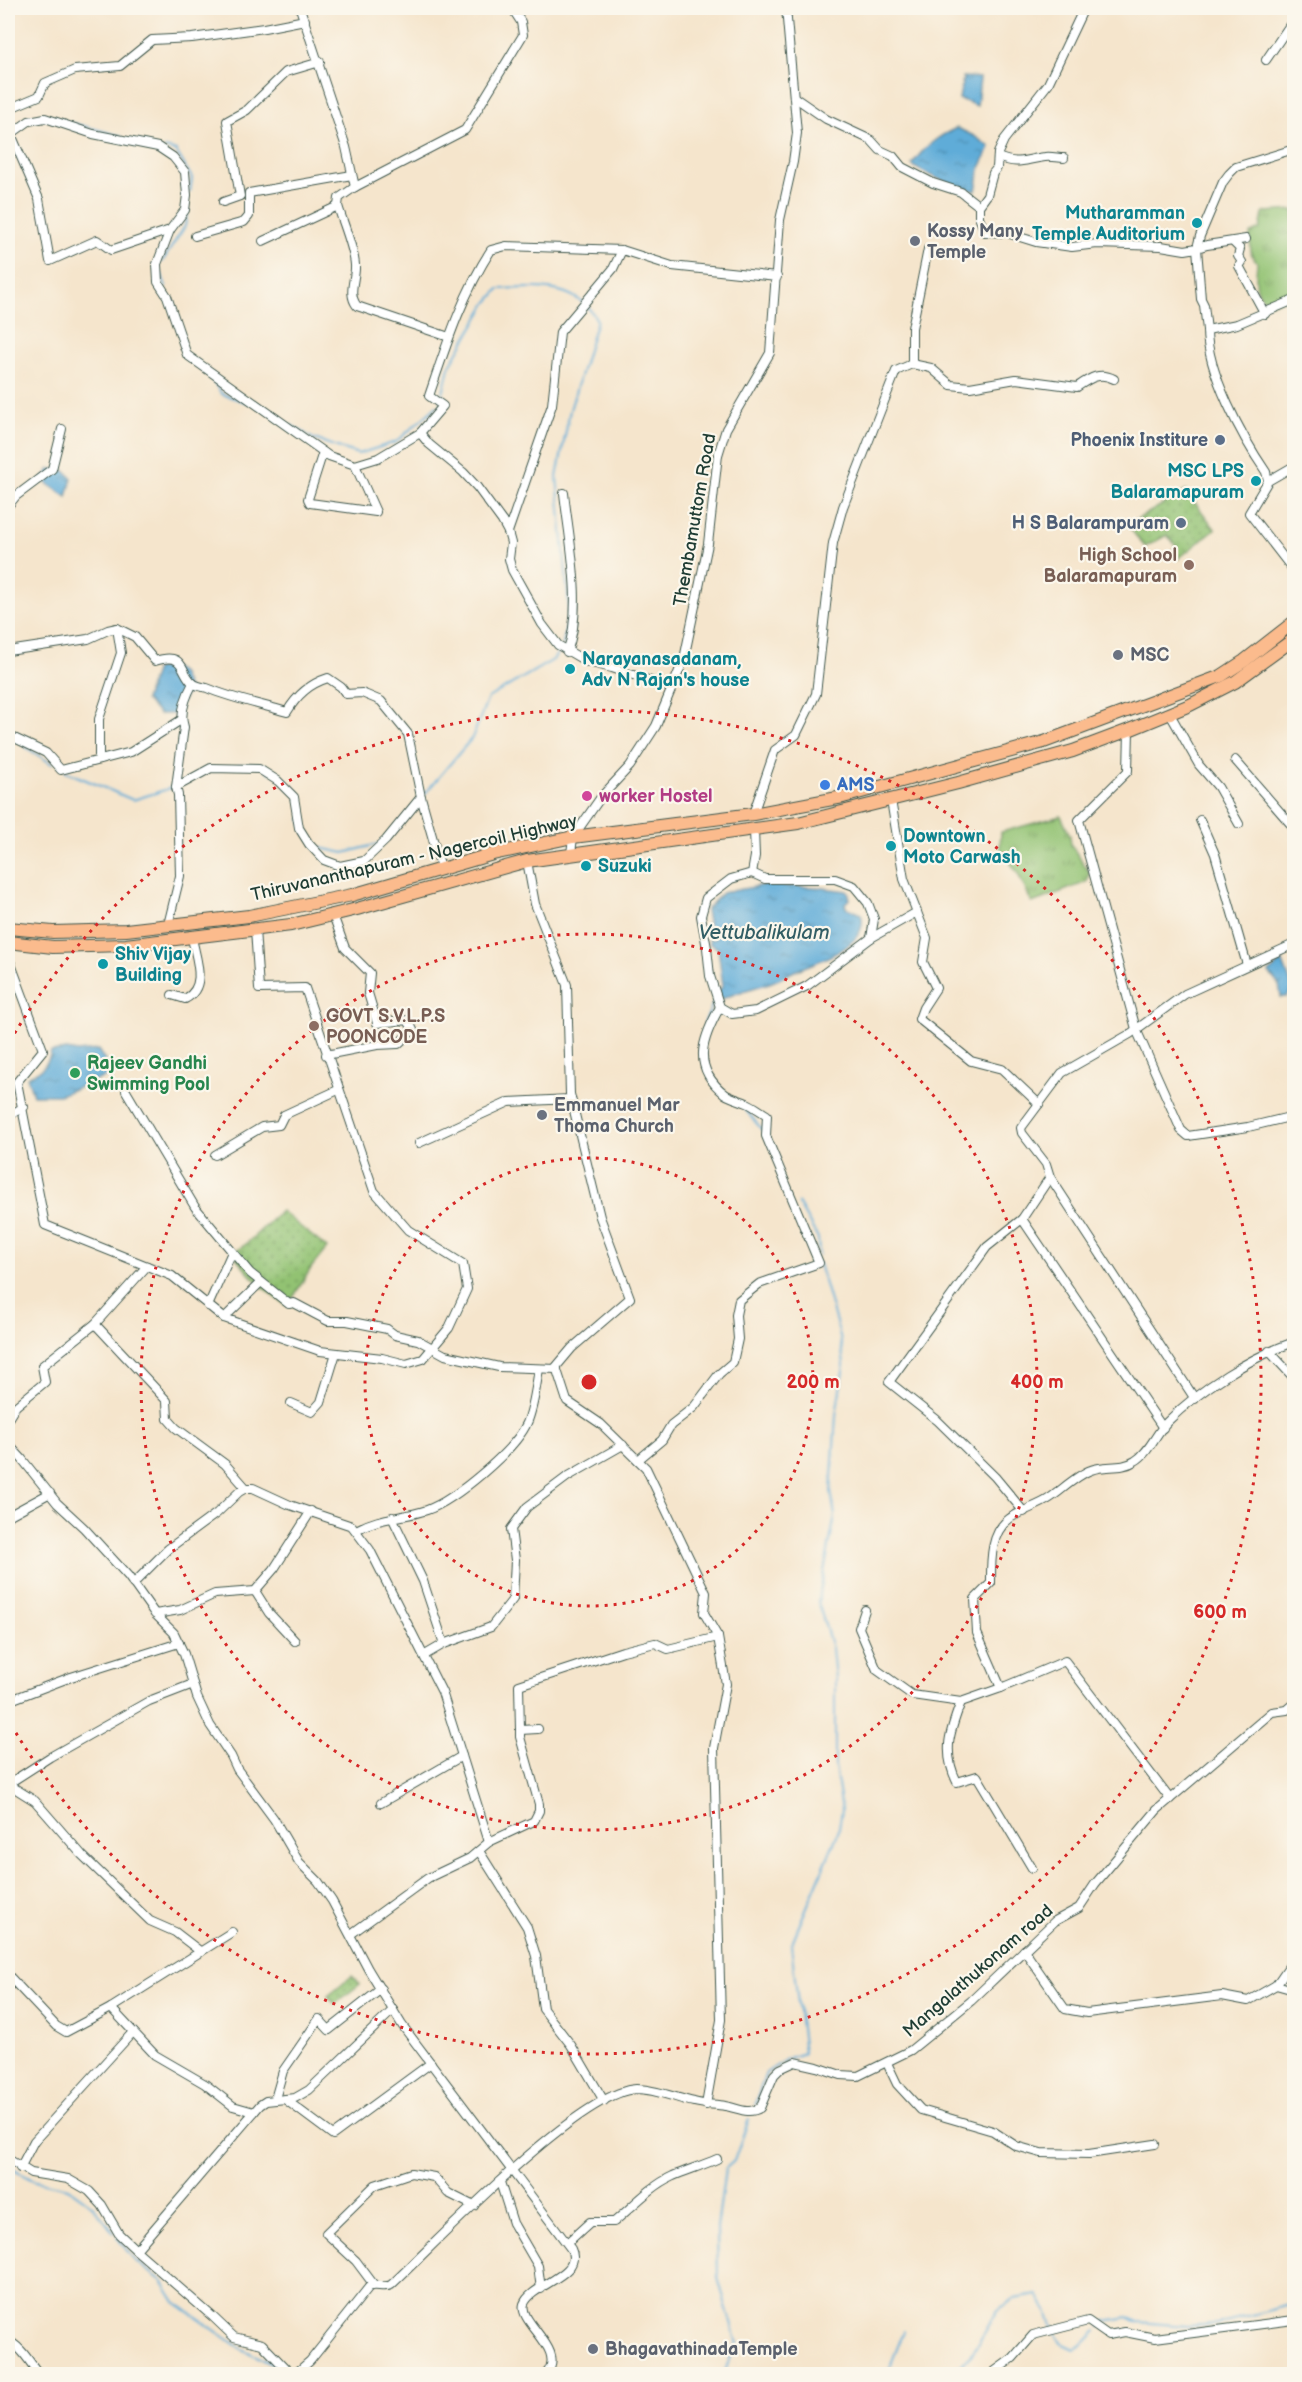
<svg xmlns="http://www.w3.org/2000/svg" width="1302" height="2382" font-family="'Balsamiq Sans',sans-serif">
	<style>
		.grass { fill: url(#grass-tufts); stroke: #588053; stroke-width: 1.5 }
		.park { fill: url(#park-dots); stroke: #588053; stroke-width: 1.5 }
		.water { fill: url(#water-ripples); stroke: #3e7486; stroke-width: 1.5 }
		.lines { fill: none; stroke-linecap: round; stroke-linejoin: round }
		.stream { stroke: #5eacd8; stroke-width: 2 }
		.street-casing { stroke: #3f564b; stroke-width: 10 }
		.primary-casing { stroke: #3f564b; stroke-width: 14 }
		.street { stroke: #fff; stroke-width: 8 }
		.primary { stroke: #fbbb8d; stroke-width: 12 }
		.ring { fill: none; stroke: #d62828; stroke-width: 3; stroke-dasharray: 3 6 }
		.culture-dot { fill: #0f9aa8; stroke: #fbf7ec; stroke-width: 2 }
		.worship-dot { fill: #6b7280; stroke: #fbf7ec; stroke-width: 2 }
		.service-dot { fill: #5c6f8a; stroke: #fbf7ec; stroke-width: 2 }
		.education-dot { fill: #8d6e63; stroke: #fbf7ec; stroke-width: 2 }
		.shop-dot { fill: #3f7fe0; stroke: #fbf7ec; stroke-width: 2 }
		.hotel-dot { fill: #d1479c; stroke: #fbf7ec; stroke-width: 2 }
		.leisure-dot { fill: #2e9e5b; stroke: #fbf7ec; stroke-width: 2 }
		.labels { text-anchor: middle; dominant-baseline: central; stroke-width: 4.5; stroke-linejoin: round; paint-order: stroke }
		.culture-label { font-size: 18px; font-weight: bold; fill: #0d838f; stroke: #fbf7ec; text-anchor: start }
		.worship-label { font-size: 18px; font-weight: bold; fill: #5b616d; stroke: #fbf7ec; text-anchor: start }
		.service-label { font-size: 18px; font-weight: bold; fill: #4e5e75; stroke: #fbf7ec; text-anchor: end }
		.street-label { font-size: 18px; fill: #1f3d34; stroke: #fbf7ec }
		.education-label { font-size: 18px; font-weight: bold; fill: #785e54; stroke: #fbf7ec; text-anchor: end }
		.shop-label { font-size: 18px; font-weight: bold; fill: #366cbe; stroke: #fbf7ec; text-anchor: start }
		.hotel-label { font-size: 18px; font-weight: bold; fill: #b23c85; stroke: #fbf7ec; text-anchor: start }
		.leisure-label { font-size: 18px; font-weight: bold; fill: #27864d; stroke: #fbf7ec; text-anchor: start }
		.water-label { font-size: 20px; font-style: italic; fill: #325e65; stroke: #fbf7ec }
		.centre { fill: #d62828; stroke: #fbf7ec; stroke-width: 3 }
		.ring-label { font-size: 18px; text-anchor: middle; font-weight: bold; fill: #d62828; stroke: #fbf7ec; stroke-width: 4.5; stroke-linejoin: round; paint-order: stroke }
	</style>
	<defs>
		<pattern id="grass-tufts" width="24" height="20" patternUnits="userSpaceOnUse" patternTransform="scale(1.5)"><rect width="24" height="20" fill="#92c272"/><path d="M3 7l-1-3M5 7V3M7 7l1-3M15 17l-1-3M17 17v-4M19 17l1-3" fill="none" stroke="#779f5e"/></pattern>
		<pattern id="park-dots" width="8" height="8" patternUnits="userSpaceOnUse" patternTransform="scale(1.5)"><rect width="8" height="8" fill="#92c272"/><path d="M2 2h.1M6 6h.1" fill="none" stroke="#779f5e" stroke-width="1.8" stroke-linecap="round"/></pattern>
		<pattern id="water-ripples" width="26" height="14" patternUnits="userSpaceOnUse" patternTransform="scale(1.5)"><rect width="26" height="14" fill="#5eacd8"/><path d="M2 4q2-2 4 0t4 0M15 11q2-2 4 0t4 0" fill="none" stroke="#4d8db0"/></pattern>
	</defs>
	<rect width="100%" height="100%" fill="#fbf7ec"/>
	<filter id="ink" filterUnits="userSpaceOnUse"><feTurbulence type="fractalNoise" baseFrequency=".0167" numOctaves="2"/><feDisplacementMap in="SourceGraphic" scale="12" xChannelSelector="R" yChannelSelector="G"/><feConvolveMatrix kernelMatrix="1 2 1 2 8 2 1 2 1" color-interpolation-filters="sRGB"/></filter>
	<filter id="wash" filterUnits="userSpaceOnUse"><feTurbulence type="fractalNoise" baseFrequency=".008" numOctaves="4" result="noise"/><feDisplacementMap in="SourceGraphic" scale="24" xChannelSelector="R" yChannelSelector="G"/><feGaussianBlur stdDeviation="1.35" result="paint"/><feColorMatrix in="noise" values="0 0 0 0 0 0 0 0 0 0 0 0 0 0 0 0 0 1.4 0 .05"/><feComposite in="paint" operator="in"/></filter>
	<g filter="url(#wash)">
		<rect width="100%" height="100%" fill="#f5e5cc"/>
		<g class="grass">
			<path d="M1294 210V296L1269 304C1252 292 1256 279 1257 262L1251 254 1250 234 1260 229 1263 214 1266 212Z"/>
			<path d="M1061 816 1070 835 1071 845 1090 873 1087 882 1032 903 1017 872 1000 848 1001 832Z"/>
		</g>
		<g class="park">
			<path d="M1186 491 1215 529 1178 559 1172 551 1176 546 1167 535 1145 547 1127 525Z"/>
			<path d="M281 1211 327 1248 311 1268 288 1306C265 1292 248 1275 233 1253L246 1244Z"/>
			<path d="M352 1976 360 1984 335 2004 328 1996Z"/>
		</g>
		<g class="water">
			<path d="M963 77 980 78 977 106 959 99Z"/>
			<path d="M957 128 974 136 990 147 980 168 976 191C960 187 924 175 912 165 922 149 939 135 957 128Z"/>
			<path d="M50 469 64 470 72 478 67 497 42 480Z"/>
			<path d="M172 667 181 673 188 689 177 714H159L145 700 156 669Z"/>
			<path d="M764 885 813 887 848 891 850 899 845 903 846 908 861 914C871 945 818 961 797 970 789 973 781 979 772 982 755 988 737 992 720 1000L718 991 723 986 718 948 710 944 709 939H715L717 936 709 928 706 910 722 893Z"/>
			<path d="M1282 960 1293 989 1287 997H1281L1279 985 1269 973Z"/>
			<path d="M67 1050 77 1052 98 1050 113 1074 59 1095H33L27 1077C40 1071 48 1066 51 1052Z"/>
		</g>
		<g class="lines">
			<g class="stream">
				<path d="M72 123 121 136"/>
				<path d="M165 148 176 151 192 178 190 192"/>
				<path d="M162 262 185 226 187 212"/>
				<path d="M161 273 166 287"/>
				<path d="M207 373 222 394 249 403"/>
				<path d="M441 402 449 367 487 303 499 289C535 288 576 282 597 320L570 410 557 477 569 606 563 645"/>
				<path d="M291 425 314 439 358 454 396 442 437 406"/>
				<path d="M24 746 52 764"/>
				<path d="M238 765 262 764 270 773"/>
				<path d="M65 771 133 800 174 787"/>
				<path d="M422 797 472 738 488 698 553 660 560 650"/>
				<path d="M301 819 308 836"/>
				<path d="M316 847 344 853 378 844"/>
				<path d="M705 1030V1022L715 999"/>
				<path d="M740 1103 763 1131"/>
				<path d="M798 1203 818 1238 819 1255"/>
				<path d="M755 2104 766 2073 788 2058 804 2053 791 1945 838 1833 842 1810 835 1766V1679L832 1648 818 1602 835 1516 831 1491 836 1415 844 1365 840 1336 819 1264"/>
				<path d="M8 2167 35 2181 68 2188 93 2206 114 2233"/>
				<path d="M117 2237 134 2260 162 2281 175 2302 240 2348 276 2366 284 2374"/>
				<path d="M1100 2327 1105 2321 1128 2317 1138 2322 1187 2326 1218 2324 1294 2304"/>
				<path d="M723 2374 737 2344 718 2278 717 2228 725 2169 734 2161 749 2119"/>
				<path d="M887 2374 904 2331"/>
				<path d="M951 2374 971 2355 998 2310 1014 2299 1038 2295 1047 2310 1053 2329 1061 2343 1074 2349 1082 2345 1096 2331"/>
			</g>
		</g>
	</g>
	<g filter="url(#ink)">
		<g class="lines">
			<g class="street-casing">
				<g id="street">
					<path d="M300 8 346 147 355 187"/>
					<path d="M1287 30 1294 42"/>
					<path d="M1266 60 1294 19"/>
					<path d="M794 97 826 119 871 140 880 150 893 156 902 167 933 183 961 192 979 206V217L985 232 1007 233 1036 242 1072 247 1097 244 1161 246 1185 250 1197 248 1200 236 1223 182 1229 174 1236 167 1294 149"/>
					<path d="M8 109 39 96 45 83 75 70 120 66 152 40 192 38 264 28 305 20"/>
					<path d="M8 127 39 199 50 261 97 240 111 250 170 230"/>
					<path d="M11 134 29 121 45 118 93 134 158 147 173 157 185 172 187 195 185 210 170 230 157 264 158 282 167 296 187 355 329 456 355 465 378 458 420 433 443 406 429 396C446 346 462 295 491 250L506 246 622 250 672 266 777 277"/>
					<path d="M998 157C1019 166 1025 159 1045 157 1051 156 1058 158 1064 158"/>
					<path d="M223 202 240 196 227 121 247 110 286 72 320 62"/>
					<path d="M979 206 987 195 993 173 997 168 998 153 1004 140 1048 84 1084 8"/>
					<path d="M195 236 244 222 249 216V193L352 175"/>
					<path d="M263 241 338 206"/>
					<path d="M1233 242 1240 249 1238 256 1242 262 1239 266 1265 314"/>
					<path d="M1294 300 1237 324 1207 330C1207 372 1242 437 1266 472L1268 481 1249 513 1294 571"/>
					<path d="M1207 330 1204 305 1201 299 1197 248 1207 245 1246 239"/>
					<path d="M449 337 357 306C347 293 356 279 355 265 354 248 343 223 338 206L339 198 355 187 465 130 523 35 521 22 512 8"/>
					<path d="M912 364V328L928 249"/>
					<path d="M420 433 429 444 463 472 477 487 502 521 508 532 511 543 509 559 512 570 542 624 558 645 587 662 612 668 672 688"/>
					<path d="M8 437V445"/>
					<path d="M323 452 308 499 310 503 376 512 355 465"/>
					<path d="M1268 481 1294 466"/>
					<path d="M564 493C569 539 584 608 567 652"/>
					<path d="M8 506 16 496 52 469 62 429"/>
					<path d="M508 532 552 405 560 332 613 269 622 250"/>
					<path d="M8 651 88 639 108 630 117 628 135 637 155 661C187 651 179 673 194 684 197 686 203 687 207 688 233 699 260 704 287 712 297 695 309 684 328 678L341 687 346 694 362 693 381 701 408 734 421 797 441 868"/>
					<path d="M1170 714 1199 765 1218 787 1239 824"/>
					<path d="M1129 730 1128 771 1079 820 1136 1029 1181 1130 1188 1136 1248 1127 1294 1116"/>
					<path d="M8 735 46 753 61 770 131 752 181 720"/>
					<path d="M99 760V719L121 653 117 628"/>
					<path d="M1235 760 1294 828"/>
					<path d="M176 787 211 768 259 769 278 781 294 797 299 828 309 844 324 860 340 866 364 861 386 840 421 797"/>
					<path d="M891 800 904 879 927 938 923 962 936 988 923 1008 919 1019 971 1061 1002 1069 1039 1104"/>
					<path d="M753 814 775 750 796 735 816 694 833 543 843 507 896 371 912 364 931 368 951 385 970 387 1016 379 1077 387C1089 379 1099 371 1114 379"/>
					<path d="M1200 820 1215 854 1247 965"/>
					<path d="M754 830 755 856 752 873 731 879 706 898 701 916 707 948 710 976 720 1007 732 1014 756 1011 807 986 871 938 917 912"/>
					<path d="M571 854 573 837 601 797 630 766 656 726 684 659 708 544 718 455 726 429 770 353 780 220 793 162 797 133 786 8"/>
					<path d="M527 861 535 904 567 985 570 1094 600 1217 630 1298 572 1348 556 1367 567 1401 601 1424 646 1468 706 1593 704 1613 718 1637 726 1684 714 1748 721 2020 706 2105"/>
					<path d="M752 873 765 879H835L854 886 868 903 874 919 871 938"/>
					<path d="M8 900 9 928"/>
					<path d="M168 925 180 876 178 795 176 787 184 727C179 713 186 696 193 683"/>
					<path d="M8 956 43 1050 17 1082 45 1225 172 1276 224 1318 320 1351 382 1358 406 1364 423 1359 449 1328 467 1289 463 1264 408 1230 374 1191 305 988 259 989 255 929"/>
					<path d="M172 995 185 999C208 987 196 959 192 938"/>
					<path d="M326 1055 377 1045 398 1044 413 1030 408 1020 377 1023 368 993 370 973 345 948 333 915"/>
					<path d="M126 1091 195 1207 250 1273 289 1304 294 1303 328 1321H347L387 1329 395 1335 418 1340 445 1355 499 1367 557 1369"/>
					<path d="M8 1116 24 1107"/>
					<path d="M419 1143 509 1102 571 1099"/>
					<path d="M215 1155 262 1127 279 1125 284 1115 338 1090"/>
					<path d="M1050 1177 1195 1399"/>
					<path d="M1022 1219 987 1247 889 1382 937 1420 995 1477 1024 1512"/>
					<path d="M208 1306 232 1252"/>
					<path d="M224 1318 261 1282"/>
					<path d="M95 1324 167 1401 168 1419 176 1428 225 1464 246 1488"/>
					<path d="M1269 1351 1294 1378"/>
					<path d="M291 1403 312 1412 321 1402 336 1353"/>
					<path d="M8 1419 16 1406 45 1382 42 1366 95 1324 147 1266"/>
					<path d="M1163 1428 1022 1219 1050 1177 1046 1164 1022 1133 1021 1128 1062 1073 1130 1034 1185 994 1294 944"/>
					<path d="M8 1444 22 1459 57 1503 84 1528 128 1576 155 1614 174 1633 184 1654 197 1697 210 1725 231 1756 237 1769 274 1819 299 1862 318 1881 332 1901 368 1969 402 2025 571 2249C584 2276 531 2284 524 2304 518 2323 568 2350 546 2374"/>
					<path d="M638 1460 662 1440 671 1425 694 1407 719 1374 733 1362 738 1339 736 1315 739 1300 759 1284 819 1263 766 1136 767 1115C760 1111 754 1106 747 1103 740 1100 731 1098 725 1094 691 1067 702 1039 720 1007"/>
					<path d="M8 1516 50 1493"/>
					<path d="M392 1517 423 1581 444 1644"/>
					<path d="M356 1530C382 1516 400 1519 427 1510 455 1500 515 1450 527 1423 534 1407 536 1386 539 1369"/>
					<path d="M133 1584 168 1549 217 1513 239 1492 246 1488H253L290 1505 352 1526 370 1550 442 1692 489 1842"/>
					<path d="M255 1591 269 1613 295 1641"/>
					<path d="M865 1610 859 1628 877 1670 912 1695 961 1702 1001 1688 1065 1661 1170 1799"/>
					<path d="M155 1614 180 1610 215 1594 255 1591 274 1569 311 1511"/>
					<path d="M425 1655 444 1644 491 1627 513 1599 515 1560 511 1529 527 1507 567 1477 623 1445"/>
					<path d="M1001 1688 977 1633 975 1599 991 1583C991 1562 990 1533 1009 1519 1021 1510 1037 1507 1050 1498 1063 1489 1077 1475 1091 1470 1106 1464 1121 1470 1135 1461 1149 1453 1156 1433 1167 1422 1200 1389 1251 1357 1294 1342"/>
					<path d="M8 1701 71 1677 179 1643"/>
					<path d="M961 1702C950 1731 942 1752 957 1782L977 1776 1032 1868"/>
					<path d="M538 1729 520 1730 519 1685 623 1651 655 1643 668 1649 718 1637"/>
					<path d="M8 1784 35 1801 82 1855 150 1921 175 1932 201 1952"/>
					<path d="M8 1784 50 1757 149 1701 193 1684"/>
					<path d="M381 1803 462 1756"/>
					<path d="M479 1851 527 1927 536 1956 543 2009 571 2045 604 2101"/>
					<path d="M351 1934 428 1878 470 1858 489 1842 534 1821 539 1811V1804L520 1737V1730"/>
					<path d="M1024 1950 1065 2009 1087 2013 1222 1996 1248 2001 1276 1985 1294 1959"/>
					<path d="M8 1975 56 2026 66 2032 111 2008 232 1932"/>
					<path d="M1276 1985 1294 1990"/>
					<path d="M111 2008 155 2055 205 2084 233 2106 254 2112"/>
					<path d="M887 2063 897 2084 921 2110 993 2131 1016 2146 1041 2153 1089 2154 1155 2144"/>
					<path d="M275 2099 283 2071 319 2019 329 2030 381 1989"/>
					<path d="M286 2100 333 2135 431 2063"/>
					<path d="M8 2159 31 2173 68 2179 89 2191 102 2205 119 2234 136 2250"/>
					<path d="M20 2168 34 2141 133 2032"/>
					<path d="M500 2182 513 2223 538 2266 541 2289"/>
					<path d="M567 2243 590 2222H614C632 2207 651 2186 673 2176 688 2170 703 2165 717 2159"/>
					<path d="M374 2285 356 2261 326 2233 375 2185 411 2173 434 2177 448 2193 474 2206"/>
					<path d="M8 2341C21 2346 30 2363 39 2374"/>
					<path d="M291 2374 262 2344 234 2337 213 2317 136 2250 260 2105 266 2101 295 2098 309 2090 393 2010"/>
					<path d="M295 2374 310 2361 369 2287C376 2283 383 2289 391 2285 437 2242 579 2092 636 2089 656 2089 675 2098 694 2102 704 2105 715 2104 725 2106 738 2108 748 2115 760 2108L774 2075 780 2069 795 2062 817 2067 841 2075 858 2076 911 2050 971 2001 1055 1921 1079 1908 1095 1884 1157 1810 1272 1712 1287 1710 1294 1704"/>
					<path d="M991 2374 1013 2358 1033 2335 1088 2321 1108 2335 1125 2332 1155 2338 1294 2320"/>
				</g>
			</g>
			<g class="primary-casing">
				<g id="primary">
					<path d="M8 928 53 932 126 930 249 916 352 895 493 854 573 837 753 814 843 797 1044 742 1221 676 1244 661 1294 622"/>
					<path d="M8 942 53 947 126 945 291 925 357 909 527 861 798 823 958 783 1073 751 1129 730 1190 705 1235 682 1294 639"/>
				</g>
			</g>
			<use href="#street" class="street"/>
			<use href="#primary" class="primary"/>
		</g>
	</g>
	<g class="ring">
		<circle cx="589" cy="1382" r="224"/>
		<circle cx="589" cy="1382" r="448"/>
		<path d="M10 1041A672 672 0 1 1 10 1723"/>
	</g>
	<g class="culture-dot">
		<circle cx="1197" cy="223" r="6"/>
		<circle cx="1256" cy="481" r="6"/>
		<circle cx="570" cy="669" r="6"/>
		<circle cx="891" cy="846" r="6"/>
		<circle cx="586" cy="866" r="6"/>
		<circle cx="103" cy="964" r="6"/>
	</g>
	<g class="worship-dot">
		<circle cx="915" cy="241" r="6"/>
		<circle cx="1118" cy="655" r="6"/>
		<circle cx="542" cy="1115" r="6"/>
		<circle cx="593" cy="2349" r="6"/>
	</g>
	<g class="service-dot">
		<circle cx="1220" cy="440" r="6"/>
		<circle cx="1181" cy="523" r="6"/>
	</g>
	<g class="education-dot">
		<circle cx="1189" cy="565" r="6"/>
		<circle cx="314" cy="1026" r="6"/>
	</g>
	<circle class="shop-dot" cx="825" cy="785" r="6"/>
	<circle class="hotel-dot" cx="587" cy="796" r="6"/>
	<circle class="leisure-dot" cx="75" cy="1073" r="6"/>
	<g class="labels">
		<g class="culture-label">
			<text x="1185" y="213" text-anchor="end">Mutharamman<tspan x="1185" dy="21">Temple Auditorium</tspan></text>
			<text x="1244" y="471" text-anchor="end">MSC LPS<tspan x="1244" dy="21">Balaramapuram</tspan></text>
			<text x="582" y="659">Narayanasadanam,<tspan x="582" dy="21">Adv N Rajan's house</tspan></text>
			<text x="903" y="836">Downtown<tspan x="903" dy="21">Moto Carwash</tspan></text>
			<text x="598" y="866">Suzuki</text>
			<text x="115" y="954">Shiv Vijay<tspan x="115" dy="21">Building</tspan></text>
		</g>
		<g class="worship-label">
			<text x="927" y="231">Kossy Many<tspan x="927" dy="21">Temple</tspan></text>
			<text x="1130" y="655">MSC</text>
			<text x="554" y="1105">Emmanuel Mar<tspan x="554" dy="21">Thoma Church</tspan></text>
			<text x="605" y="2349">BhagavathinadaTemple</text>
		</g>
		<g class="service-label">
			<text x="1208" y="440">Phoenix Institure</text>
			<text x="1169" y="523">H S Balarampuram</text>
		</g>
		<g class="street-label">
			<text transform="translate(695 520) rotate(-80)">Thembamuttom Road</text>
			<text transform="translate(414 858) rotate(-13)">Thiruvananthapuram - Nagercoil Highway</text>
			<text transform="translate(978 1971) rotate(-41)">Mangalathukonam road</text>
		</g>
		<g class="education-label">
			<text x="1177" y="555">High School<tspan x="1177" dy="21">Balaramapuram</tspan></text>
			<text x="326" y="1016" text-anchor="start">GOVT S.V.L.P.S<tspan x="326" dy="21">POONCODE</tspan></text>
		</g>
		<g class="shop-label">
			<text x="837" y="785">AMS</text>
		</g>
		<g class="hotel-label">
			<text x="599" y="796">worker Hostel</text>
		</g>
		<g class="leisure-label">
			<text x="87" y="1063">Rajeev Gandhi<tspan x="87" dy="21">Swimming Pool</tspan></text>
		</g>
		<g class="water-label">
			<text x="764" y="933">Vettubalikulam</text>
		</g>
	</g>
	<circle cx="589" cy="1382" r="9" class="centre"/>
	<g class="ring-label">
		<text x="813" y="1388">200 m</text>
		<text x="1037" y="1388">400 m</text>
		<text x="1220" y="1618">600 m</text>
	</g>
	<rect width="1302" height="2382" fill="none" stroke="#fbf7ec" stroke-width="30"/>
</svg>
